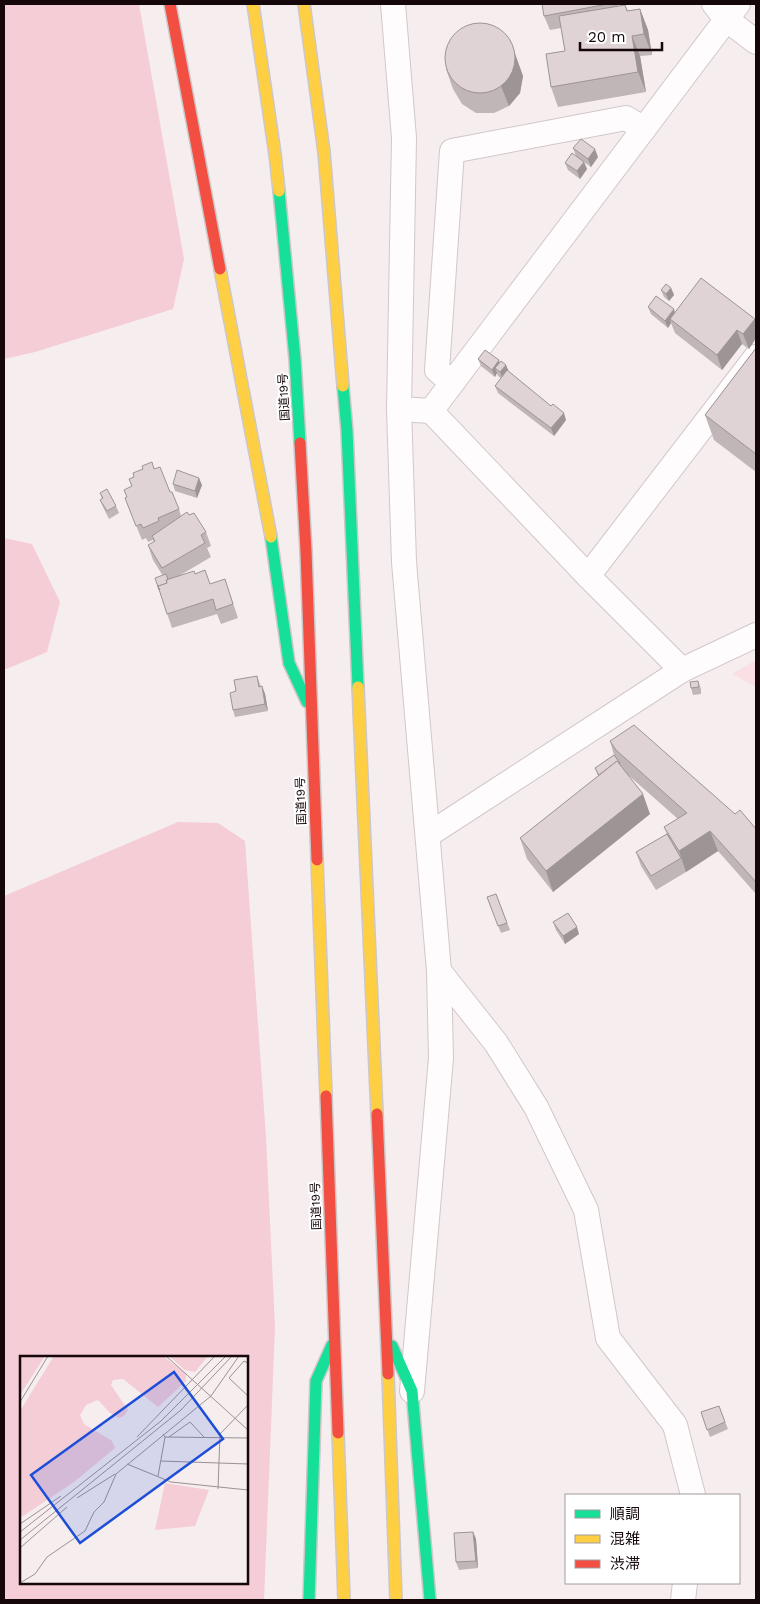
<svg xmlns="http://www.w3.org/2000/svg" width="760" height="1604" font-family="'Work Sans','Noto Sans JP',sans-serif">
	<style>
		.built { fill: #fadfe5 }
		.green { fill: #f5cdd6; fill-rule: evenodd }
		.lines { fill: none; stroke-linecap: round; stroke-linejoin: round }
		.street-casing { stroke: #d2c7c9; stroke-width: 26 }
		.fast-casing { stroke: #cdc7c8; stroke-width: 14 }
		.slow-casing { stroke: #cdc7c8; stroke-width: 14 }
		.jam-casing { stroke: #cdc7c8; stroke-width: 14 }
		.street { stroke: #fefcfd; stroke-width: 24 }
		.fast { stroke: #16e098; stroke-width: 11 }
		.slow { stroke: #ffcf43; stroke-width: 11 }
		.jam { stroke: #f24e42; stroke-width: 11 }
		.wall { fill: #c0b5b7 }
		.shaded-wall { fill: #9c9495 }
		.building { fill: #dfd3d5; stroke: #9c9495 }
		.labels { text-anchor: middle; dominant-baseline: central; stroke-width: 4; stroke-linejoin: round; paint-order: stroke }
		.street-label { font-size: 12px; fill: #15070a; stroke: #fff }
		.inset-road { fill: none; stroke: #9c9193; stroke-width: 1 }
		.view { fill: #1d4ed8; fill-opacity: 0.15; stroke: #1d4ed8; stroke-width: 2.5 }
		.inset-edge { fill: none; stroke: #15070a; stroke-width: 2.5 }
	</style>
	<rect width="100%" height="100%" fill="#f6edef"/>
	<path class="built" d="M756 660V687L732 674Z"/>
	<g class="green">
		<path d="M4 4H139L184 259 173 309 35 352 4 359Z"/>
		<path d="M4 538 32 544 60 602 47 652 4 670Z"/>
		<path d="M178 822 218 823 245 841 266 1137 275 1327 264 1600H4V896ZM21 1358H246V1583H21Z"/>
	</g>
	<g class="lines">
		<g class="street-casing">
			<g id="street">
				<path d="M393 4 404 138 399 409 404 562 439 971 496 1043 536 1107 586 1210 608 1338 675 1425 693 1495"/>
				<path d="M714 4 726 19 756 42"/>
				<path d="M452 383 437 370 452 151 626 118 644 129"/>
				<path d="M399 409 431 411 738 4"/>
				<path d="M431 411 588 576 682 670"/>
				<path d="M588 576 756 357"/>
				<path d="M428 835 682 670 756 635"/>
				<path d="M412 1391 441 1058 439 971"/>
				<path d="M683 1600 685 1583"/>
			</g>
		</g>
		<g class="fast-casing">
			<g id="fast">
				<path d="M279 191 295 359 300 443"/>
				<path d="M343 386 347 431 358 687"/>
				<path d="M271 537 289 663 307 702"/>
				<path d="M392 1346 412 1391 430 1600"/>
				<path d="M309 1600 316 1381 332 1345"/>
			</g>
		</g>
		<g class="slow-casing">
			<g id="slow">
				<path d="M253 4 275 154 279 191"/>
				<path d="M304 4 324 152 343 386"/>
				<path d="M220 269 271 537"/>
				<path d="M358 687 377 1114"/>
				<path d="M317 860 326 1096"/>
				<path d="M388 1374 396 1600"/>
				<path d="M338 1433 344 1600"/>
			</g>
		</g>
		<g class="jam-casing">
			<g id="jam">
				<path d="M170 4 220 269"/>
				<path d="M300 443 306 551 317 860"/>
				<path d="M326 1096 338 1433"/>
				<path d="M377 1114 388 1374"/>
			</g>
		</g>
		<use href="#street" class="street"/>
		<use href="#fast" class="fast"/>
		<use href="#slow" class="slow"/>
		<use href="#jam" class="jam"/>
	</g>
	<g class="wall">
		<path d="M542 4H618V6L625 5 628 11 640 9 648 30 652 55 640 56 646 92 558 107 551 87 565 51 561 28 550 30 544 16Z"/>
		<path d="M510 40 523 76 520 93 509 106 494 113H476L462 104 453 89 446 69Z"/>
		<path d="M573 148 598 157 591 167 584 162 587 169 580 179 568 170 565 163 576 156Z"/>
		<path d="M671 288 674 295 669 301 664 297 661 290Z"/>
		<path d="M648 307 675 312 755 319 756 322V338L749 349 742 344 722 370 675 333 671 323 668 328 651 314Z"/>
		<path d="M756 348V472L714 440 705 415Z"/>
		<path d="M478 359 506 365 508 371 566 420 554 436 498 393 495 386 501 378 498 376 497 373 495 377 481 366Z"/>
		<path d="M154 469 170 492 179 509 181 516 189 515 206 532 211 546 207 548 211 557 177 577 195 574 205 570 210 584 230 594 238 618 221 624 217 614 172 628 159 590 163 576 153 560 148 545 154 542 153 540 148 542 146 538 142 540 125 498Z"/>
		<path d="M173 484 202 485 197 498 175 491Z"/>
		<path d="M100 493 116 506 119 513 109 519 103 507 100 500 102 499Z"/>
		<path d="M257 676 261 687 262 686 265 694 268 711 235 717 233 710 236 691Z"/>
		<path d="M698 681 701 689V694L693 695 691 688Z"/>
		<path d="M610 741 735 814 756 829V894L718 851 686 872 656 890 641 866 636 852 667 834 664 827 678 819 626 773 650 814 553 892 527 859 520 838 598 776 595 768 614 755Z"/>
		<path d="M496 894 510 930 501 933 487 897Z"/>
		<path d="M553 922 579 934 565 944 556 930Z"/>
		<path d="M719 1406 728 1429 710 1437 701 1412Z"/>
		<path d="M473 1532 476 1539 478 1568 459 1570 456 1562Z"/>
	</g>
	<g class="shaded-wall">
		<path d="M640 9 648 30 652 55 644 34Z"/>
		<path d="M632 36 640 56 646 92 638 72Z"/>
		<path d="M510 40 523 76 520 93 509 106 501 86Z"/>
		<path d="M595 149 598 157 591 167 588 159Z"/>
		<path d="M584 162 587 169 580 179 577 171Z"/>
		<path d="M671 288 674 295 669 301 666 294Z"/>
		<path d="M674 309 676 316 670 319 671 323 668 328 665 321Z"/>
		<path d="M755 319 756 322V338L749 349 743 334Z"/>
		<path d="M737 330 742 344 722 370 717 355Z"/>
		<path d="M499 360 501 368H495L497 373 495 377 492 370Z"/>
		<path d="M506 365 509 372 503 380 500 372Z"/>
		<path d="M564 413 566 420 554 436 551 428Z"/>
		<path d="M199 478 202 485 197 498 195 491Z"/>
		<path d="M262 686 265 694 268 711 265 704Z"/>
		<path d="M643 794 650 814 553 892 546 871Z"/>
		<path d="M710 831 718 851 686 872 679 851Z"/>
		<path d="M577 927 579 934 565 944 563 936Z"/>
		<path d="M473 1532 476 1539 478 1568 476 1561Z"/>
	</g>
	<g class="building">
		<path d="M542 4H608L544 16Z"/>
		<path d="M625 5 627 11 640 9 644 34 632 36 638 72 551 87 546 54 565 51 559 16Z"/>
		<circle cx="480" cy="58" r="35"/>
		<path d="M581 139 595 149 588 159 573 148Z"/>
		<path d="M572 153 584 162 577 171 565 163Z"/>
		<path d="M701 278 755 319 743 334 737 330 717 355 670 319Z"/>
		<path d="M666 284 671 288 666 294 661 290Z"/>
		<path d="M656 296 674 309 665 321 648 307Z"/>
		<path d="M756 348V454L705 415Z"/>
		<path d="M485 350 499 360 492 370 478 359Z"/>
		<path d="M501 361 506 365 500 372 495 368Z"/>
		<path d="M507 370 551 406 553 404 564 413 551 428 495 386Z"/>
		<path d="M152 462 154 469 160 467 170 492H172L179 509 158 518 159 521 143 528 141 524 136 526 125 498 127 497 124 490 132 486 129 479 134 477 133 473 143 469 142 466Z"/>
		<path d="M177 470 199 478 195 491 173 484Z"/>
		<path d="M107 489 116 506 107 511 100 500 103 498 100 493Z"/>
		<path d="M187 512 189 515 194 513 206 532 201 535 205 543 162 568 148 545 155 541 152 536Z"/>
		<path d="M205 570 210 584 225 579 233 604 216 610 213 599 167 614 158 586 167 583 166 580 194 571 195 574Z"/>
		<path d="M166 574 168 580H166L167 583 158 586 160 590H159L155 578Z"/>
		<path d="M257 676 259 687 262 686 265 704 233 710 230 693 236 691 234 680Z"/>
		<path d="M698 681 699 687 691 688 690 682Z"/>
		<path d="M634 725 735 814 740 810 756 829V882L710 831 679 851 664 827 687 813 616 750 610 741Z"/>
		<path d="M614 755 620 763 619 764 617 761 599 775 595 768Z"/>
		<path d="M617 761 643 794 546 871 520 838Z"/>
		<path d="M667 834 681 858 651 876 636 852Z"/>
		<path d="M496 894 507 923 498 926 487 897Z"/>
		<path d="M568 913 577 927 563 936 553 922Z"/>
		<path d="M719 1406 725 1422 707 1430 701 1412Z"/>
		<path d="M473 1532 476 1561 456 1562 454 1533Z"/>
	</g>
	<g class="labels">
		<g class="street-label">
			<text transform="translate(284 397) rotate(-93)">国道19号</text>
			<text transform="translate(301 801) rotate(-92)">国道19号</text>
			<text transform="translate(316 1206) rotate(-92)">国道19号</text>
		</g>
	</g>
	<g transform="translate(20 1356)">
		<rect width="228" height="228" fill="#f6edef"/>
		<path d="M0 0H25L0 39ZM34 0H143L166 18V25L138 51 103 23 93 24 91 29 108 54 104 60 99 62 90 57 78 44 66 49 60 59 64 68 92 85 95 92 54 126 0 162V55ZM149 0H188L175 16 165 14ZM145 127 189 134 175 170 135 174Z" fill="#f5cdd6"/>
		<path class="inset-road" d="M146 0 228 74M228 7 224 5 209 22 228 40M191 40 219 0M0 46 28 0M143 78 145 81 228 82M117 81 195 0M149 81 170 66 184 81M141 105 228 108M107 108 151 126 228 134M138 120 145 81M198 133 200 78 228 49M57 142 95 118M0 168 41 140M0 176 141 65 206 0M0 184 161 54 212 0M0 192 47 151M0 227 15 218 27 201 65 175 74 156 84 146 96 118 191 40"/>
		<path class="view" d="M154 16 203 83 60 187 11 119Z"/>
		<rect width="228" height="228" class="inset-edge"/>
	</g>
	<rect width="760" height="1604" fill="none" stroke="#15070a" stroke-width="10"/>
	<rect x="565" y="1494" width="175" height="90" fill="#ffffff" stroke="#a19c9d"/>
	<rect x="575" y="1510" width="25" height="8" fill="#16e098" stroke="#a19c9d"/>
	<text x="610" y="1519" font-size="15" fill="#15070a">順調</text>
	<rect x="575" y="1535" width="25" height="8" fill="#ffcf43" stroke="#a19c9d"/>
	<text x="610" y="1544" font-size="15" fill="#15070a">混雑</text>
	<rect x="575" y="1560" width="25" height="8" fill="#f24e42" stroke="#a19c9d"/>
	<text x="610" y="1569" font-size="15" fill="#15070a">渋滞</text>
	<path d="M580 42v8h82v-8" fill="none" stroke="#15070a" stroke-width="2.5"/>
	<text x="588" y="42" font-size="15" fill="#15070a" stroke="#ffffff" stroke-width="4" paint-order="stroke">20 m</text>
</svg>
